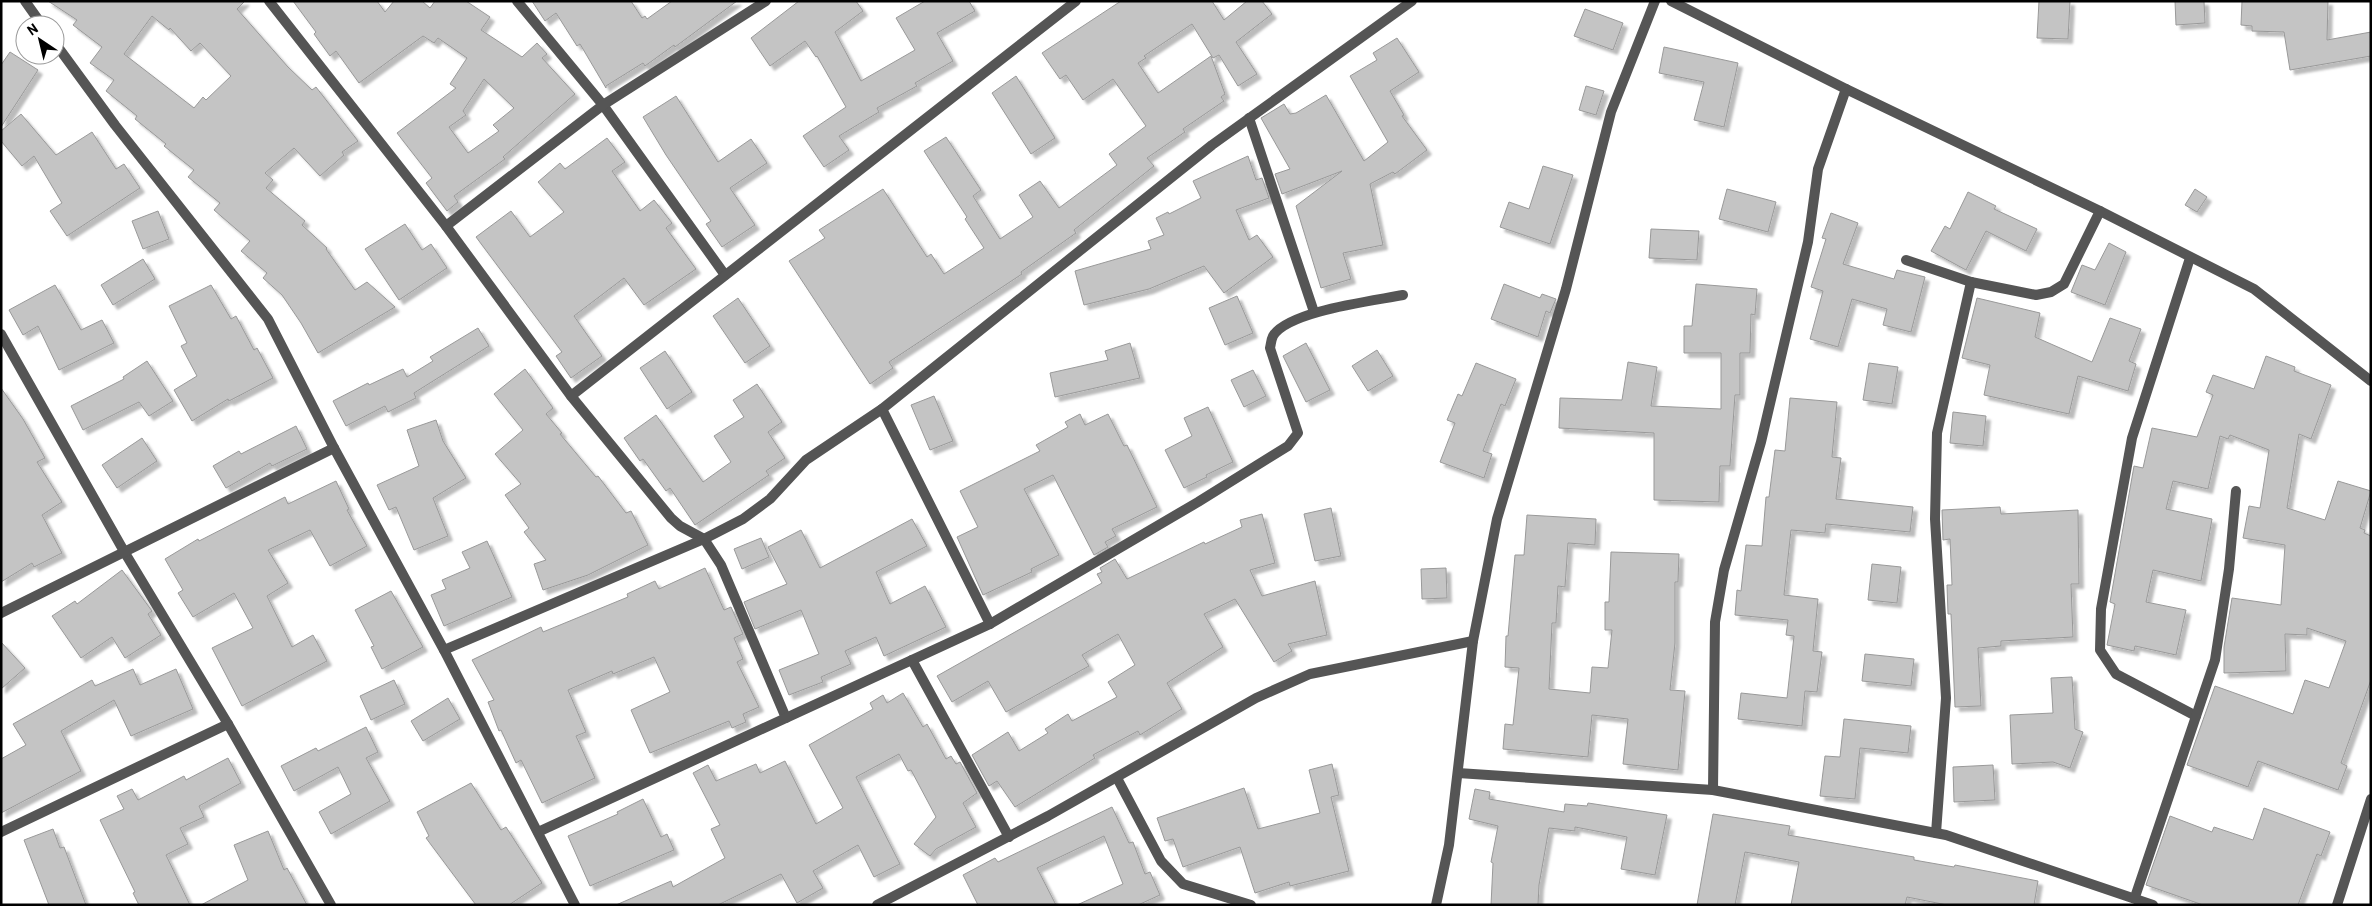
<svg xmlns="http://www.w3.org/2000/svg" width="2372" height="906" font-family="Barlow,sans-serif">
	<style>
		.building { fill: #c4c4c4; stroke: #999; fill-rule: evenodd; filter: url(#shadow) }
		.lines { fill: none; stroke-linecap: round; stroke-linejoin: round }
		.minor { stroke: #555; stroke-width: 10 }
	</style>
	<defs>
		<filter id="shadow"><feDropShadow dx="4.5" dy="4.5" stdDeviation="1" flood-color="#0004"/></filter>
	</defs>
	<rect width="100%" height="100%" fill="#fff"/>
	<g class="building">
		<path d="M48 1H245L237 9 288 67 312 90 316 87 358 141 342 152 344 155 320 176 294 148 265 173 273 180 266 188 305 221 302 225 327 248 326 249 355 290 367 282 395 307 318 353 301 323 282 295 263 278 267 273 241 251 250 241 214 210 220 203 188 177 194 170 164 146 166 144 135 119 137 116 106 91 114 80 90 63 102 47 73 25 77 20ZM152 16 169 30 170 28 191 51 200 43 231 76 206 100 203 97 194 108 124 54Z"/>
		<path d="M293 1H377L385 12 394 1H422L430 8 435 1H466L490 17 481 30 522 57 537 43 547 54 542 58 575 94 503 157 505 159 454 196 458 202 447 211 426 183 432 178 397 133 456 88 450 84 467 58 438 38 434 43 423 36 359 83 336 51 330 56 314 34 316 32ZM484 79 514 108 493 125 499 131 468 153 449 127 466 115 463 111Z"/>
		<path d="M532 1H631L642 18 645 16 647 19 672 1H737L675 47 674 45 645 66 643 63 606 86V88L580 44 577 46 556 13 545 21Z"/>
		<path d="M799 1H856L863 11 835 32 861 81 915 50 896 18 925 1H969L975 11 937 33 953 61 915 83 917 86 877 108 879 112 839 136 849 150 824 167 803 136 846 107 817 56 816 57 805 41 770 66 751 38Z"/>
		<path d="M1121 1H1212L1224 20 1247 1H1262L1272 14 1236 42 1257 74 1238 86 1219 55 1213 58 1192 24 1144 56 1146 58 1138 63 1158 93 1211 56 1225 94 1221 97 1224 101 1183 129 1185 132 1147 158 1154 166 1074 230 1076 233 1021 272 1022 274 889 362 893 368 870 384 789 261 825 238 819 230 883 189 927 257 931 254 944 274 984 248 965 219 967 217 924 151 946 137 981 190 973 196 1000 239 1033 217 1019 195 1040 181 1059 208 1117 165 1109 154 1146 126 1113 79 1083 100 1066 75 1060 79 1042 53Z"/>
		<path d="M2039 1H2070L2068 39 2037 38Z"/>
		<path d="M2175 1H2204L2205 23 2176 25Z"/>
		<path d="M2242 1H2328L2327 40 2371 32V56L2290 70 2284 32 2252 31V26L2241 25Z"/>
		<path d="M1585 9 1623 23 1613 50 1574 36Z"/>
		<path d="M1397 38 1419 72 1390 91 1404 115 1402 116 1427 150 1395 174 1393 172 1370 184 1383 245 1343 253 1351 279 1321 288 1296 206 1342 171 1282 194 1275 174 1290 169 1261 118 1284 104 1290 114 1296 113 1326 95 1364 161 1388 142 1350 76 1377 60 1373 53Z"/>
		<path d="M1664 47 1738 63 1724 127 1694 120 1704 82 1659 73Z"/>
		<path d="M10 52 38 70 1 127V65Z"/>
		<path d="M1016 76 1055 138 1031 154 992 93Z"/>
		<path d="M1586 86 1604 91 1596 115 1579 110Z"/>
		<path d="M676 96 718 162 751 139 767 163 730 188 755 225 722 247 706 224 711 221 666 155 643 117Z"/>
		<path d="M21 114 56 155 92 132 116 169 124 164 140 188 67 236 50 211 62 203 34 156 22 166 1 141V131Z"/>
		<path d="M607 138 625 162 612 171 640 211 654 200 672 223 666 228 696 269 644 305 624 278 574 316 602 356 571 378 556 356 562 352 476 237 511 211 530 237 564 212 538 182 560 163 565 169Z"/>
		<path d="M1248 156 1256 180 1262 178 1269 198 1236 210 1249 240 1257 235 1273 257 1224 293 1204 266 1149 289 1084 305 1075 271 1151 249 1148 241 1164 235 1156 218 1168 212 1169 214 1201 198 1193 181Z"/>
		<path d="M1543 166 1573 175 1550 244 1500 227 1509 202 1529 209Z"/>
		<path d="M1727 189 1776 202 1768 232 1719 219Z"/>
		<path d="M2195 189 2207 197 2197 212 2185 205Z"/>
		<path d="M1968 192 1996 206 1994 209 2037 229 2026 251 1986 231 1966 270 1931 251 1945 226 1950 229Z"/>
		<path d="M158 211 169 239 143 249 132 221Z"/>
		<path d="M1831 213 1858 223 1843 264 1894 279 1897 270 1925 277 1911 332 1883 325 1887 309 1852 299 1838 347 1810 339 1823 291 1811 287 1826 239 1822 238Z"/>
		<path d="M405 224 422 250 431 244 447 268 399 300 365 249Z"/>
		<path d="M1651 229 1699 231 1697 260 1649 258Z"/>
		<path d="M2109 243 2126 252 2105 305 2071 292 2082 265 2095 270Z"/>
		<path d="M143 259 155 279 113 305 101 285Z"/>
		<path d="M1504 284 1540 298 1542 294 1556 299 1550 313 1546 311 1538 337 1491 319Z"/>
		<path d="M1696 284 1757 289 1755 315 1751 314 1750 353H1740V395H1735L1730 466H1720L1719 502 1654 500V433L1559 428 1560 398 1622 400 1628 362 1657 367 1651 406 1721 409V353H1684V326H1692Z"/>
		<path d="M55 285 81 330 102 320 114 343 59 370 38 326 23 335 9 310Z"/>
		<path d="M211 285 231 319 236 316 254 350 257 348 273 378 229 401 228 399 192 421 174 390 197 376 181 346 187 343 169 306Z"/>
		<path d="M1237 296 1253 333 1225 345 1209 308Z"/>
		<path d="M738 298 770 346 745 363 713 316Z"/>
		<path d="M1977 298 2040 313 2035 337 2092 362 2110 318 2141 329 2129 361 2136 364 2128 391 2078 376 2069 414 1984 395 1990 365 1962 358Z"/>
		<path d="M478 328 489 346 414 393 416 398 388 412 385 406 346 426 333 401 368 383 369 385 403 369 407 377 433 361 430 357Z"/>
		<path d="M1130 343 1140 378 1055 397 1050 373 1108 360 1105 351Z"/>
		<path d="M1306 343 1330 390 1306 402 1283 356Z"/>
		<path d="M1377 350 1393 376 1368 391 1352 366Z"/>
		<path d="M665 351 692 392 667 409 640 368Z"/>
		<path d="M2266 356 2295 367 2294 371 2331 385 2311 439 2299 434 2287 508 2325 520 2338 481 2371 491 2360 528 2365 530 2364 533 2371 536V680L2341 763 2347 766 2338 790 2258 761 2248 787 2187 765 2215 686 2293 714 2305 680 2329 688 2346 641 2307 628V635L2285 634 2286 671 2224 673V647L2232 598 2281 605 2285 545 2243 538 2249 506 2260 508 2269 450 2230 435 2228 439 2220 436 2208 489 2173 481 2166 509 2212 519 2201 581 2153 570 2146 602 2186 610 2176 655 2135 646 2134 651 2107 645 2115 604 2110 602 2134 466 2143 468 2152 428 2197 437 2213 395 2206 392 2213 375 2254 389Z"/>
		<path d="M147 361 173 401 149 416 139 402 83 430 71 406 124 379 123 377Z"/>
		<path d="M1476 363 1516 379 1505 406 1501 404 1483 451 1492 454 1484 478 1440 462 1455 423 1447 420 1458 394 1462 396Z"/>
		<path d="M1869 363 1898 367 1892 404 1863 400Z"/>
		<path d="M525 369 553 408 546 414 562 433 560 434 596 477 598 476 626 513 631 511 648 545 588 575 543 590 534 564 546 560 524 532 529 528 505 495 521 484 495 454 523 430 494 394Z"/>
		<path d="M1253 370 1266 396 1244 407 1231 380Z"/>
		<path d="M757 384 782 422 768 432 785 458 766 471 769 475 695 525 670 488 666 491 643 459 640 461 624 438 656 415 703 482 731 462 714 436 744 417 733 400Z"/>
		<path d="M1 388 23 419 45 458 37 462 62 502 42 515 62 553 34 567 32 563 1 582Z"/>
		<path d="M934 396 953 441 930 450 911 405Z"/>
		<path d="M1790 398 1837 402 1832 457 1841 458 1836 499 1913 507 1910 532 1826 524 1825 533 1791 530 1784 595 1818 599 1813 651 1822 652 1817 692 1805 691 1802 726 1738 719 1741 693 1787 698 1794 636 1786 635 1788 620 1735 615 1737 590 1741 591 1746 545 1762 546 1766 497H1769L1775 450 1785 451Z"/>
		<path d="M1208 407 1233 462 1206 475 1207 477 1184 488 1165 450 1192 436 1184 418Z"/>
		<path d="M1953 412 1986 416 1983 446 1950 443Z"/>
		<path d="M1080 414 1085 425 1108 414 1124 446 1127 445 1157 507 1112 529 1116 536 1105 542 1108 547 1094 555 1053 475 1024 489 1059 555 1031 569 1032 572 983 595 957 537 978 527 960 491 1040 451 1036 445 1068 427 1065 422Z"/>
		<path d="M436 420 443 441 466 478 433 498 448 536 414 550 396 507 389 510 377 485 419 466 407 430Z"/>
		<path d="M296 426 307 449 272 466 270 463 226 488 213 466 239 451 241 454Z"/>
		<path d="M142 438 157 461 117 488 102 465Z"/>
		<path d="M336 481 349 509 347 510 367 546 330 566 310 530 268 550 288 583 267 596 292 647 313 635 327 661 242 706 212 648 253 628 234 593 193 617 178 593 183 590 165 559 198 539 199 541 285 497 288 504Z"/>
		<path d="M2000 507 2001 514 2078 510 2079 584H2071L2073 637 2001 641V646L1978 648 1981 706 1955 707 1951 614H1948L1947 585H1952L1950 539 1943 540 1942 510Z"/>
		<path d="M1331 508 1341 556 1315 561 1304 514Z"/>
		<path d="M1262 514 1275 563 1250 570 1262 596 1315 581 1327 635 1288 644 1292 651 1274 662 1235 599 1204 614 1223 647 1167 683 1182 709 1140 735 1138 731 1093 755 1095 758 1015 807 997 781 989 786 972 755 1008 732 1019 751 1048 733 1045 729 1068 714 1072 721 1117 697 1108 682 1135 665 1118 634 1082 655 1089 666 1006 712 988 681 952 702 937 676 1102 583 1097 574 1102 572 1100 568 1115 559 1127 579 1204 542 1205 544 1242 527 1240 520Z"/>
		<path d="M1527 515 1596 519 1595 545 1568 543 1565 587 1558 586 1556 623H1552L1549 689 1590 693 1592 667 1608 668 1612 630H1605V602H1609L1611 552 1679 554 1678 582H1675V643L1670 690 1685 691 1678 770 1623 764 1628 719 1592 715 1588 757 1503 749 1505 724 1513 725 1519 668 1505 667 1506 636H1508L1515 555H1524Z"/>
		<path d="M912 519 927 546 876 572 890 604 925 586 946 627 884 656 876 637 845 651 851 664 821 677 823 682 789 695 779 670 819 654 801 610 755 629 744 602 787 584 768 547 801 530 820 568Z"/>
		<path d="M761 538 769 557 742 569 734 549Z"/>
		<path d="M487 541 512 597 444 626 431 595 446 589 442 580 470 568 462 552Z"/>
		<path d="M1872 564 1901 567 1897 603 1868 600Z"/>
		<path d="M705 568 724 610 731 607 743 634 734 638 743 659 737 662 759 707 743 714 746 722 732 728 729 721 650 753 631 710 670 692 654 657 613 674 612 671 568 690 586 732 576 736 595 778 542 803 521 760 516 763 501 730 499 731 488 702 494 700 472 660 541 627 543 632 628 597 627 594 655 581 659 589Z"/>
		<path d="M1446 568 1447 598 1422 599 1421 569Z"/>
		<path d="M122 570 152 611 148 614 161 635 125 658 112 637 81 658 52 616 75 601 77 604Z"/>
		<path d="M391 591 423 647 382 669 371 647 374 646 355 610Z"/>
		<path d="M1 642 25 668 1 689Z"/>
		<path d="M1865 654 1914 659 1911 686 1862 681Z"/>
		<path d="M133 669 140 685 176 669 193 709 131 736 114 700 61 731 81 771 1 813V759L26 745 13 724 92 680 95 686Z"/>
		<path d="M2072 677 2075 729 2083 732 2070 768 2053 762 2012 764 2010 715 2053 713 2051 678Z"/>
		<path d="M394 680 405 704 371 720 360 696Z"/>
		<path d="M903 693 923 727 927 724 946 759 951 756 956 764 960 762 977 793 963 803 976 827 936 849 930 856 914 844 936 817 911 770 908 771 899 754 856 777 900 864 874 877 858 845 813 871 823 888 797 903 781 874 718 905H616L671 881 673 887 725 858 711 829 720 825 693 773 708 765 716 781 756 764 760 773 785 761 816 824 843 808 809 745 873 709 870 703 883 695 887 703Z"/>
		<path d="M448 698 460 719 423 741 411 721Z"/>
		<path d="M1844 719 1911 726 1908 753 1860 748 1855 799 1820 796 1825 756 1840 757Z"/>
		<path d="M366 727 378 752 366 758 390 801 331 834 319 812 351 794 338 767 294 791 281 766 316 748 318 751Z"/>
		<path d="M228 758 241 783 199 806 204 817 180 828 188 844 166 855 190 905H139L133 893 135 892 100 820 124 809 117 796 132 789 138 800 184 776 186 780Z"/>
		<path d="M1332 764 1339 795 1331 797 1349 871 1290 886 1289 882 1255 893 1240 847 1183 867 1173 839 1165 841 1157 818 1244 788 1258 829 1320 813 1309 770Z"/>
		<path d="M1993 765 1995 800 1954 802 1953 767Z"/>
		<path d="M471 783 501 830 506 827 542 883 509 905H476L426 838 429 836 417 812Z"/>
		<path d="M1475 789 1490 792 1489 799 1564 812 1565 804 1587 806 1588 803 1667 815 1655 875 1621 869 1627 837 1575 827V831L1549 828 1539 885 1538 905H1491L1493 863 1491 862 1498 826 1469 819Z"/>
		<path d="M643 799 661 837 667 834 674 850 590 886 568 836 618 814 617 812Z"/>
		<path d="M1112 807 1129 843 1133 842 1145 874 1150 872 1160 895 1138 905H1077L1123 884 1104 836 1037 868 1056 905H978L963 875 995 858 998 862Z"/>
		<path d="M2264 808 2330 832 2321 856 2317 854 2298 905H2203L2146 885 2170 816 2212 832 2214 827 2253 840Z"/>
		<path d="M1713 814 1790 826 1788 835 1914 857V860L1954 867 1955 865 2038 881 2034 905H1947L1907 897 1905 905H1791L1799 862 1745 852 1735 905H1697Z"/>
		<path d="M53 829 60 848 64 847 86 905H49L24 840Z"/>
		<path d="M268 831 284 870 287 868 307 905H201L248 880 234 845Z"/>
	</g>
	<g class="lines">
		<g class="minor">
			<path d="M25 1 42 25"/>
			<path d="M269 1 446 226 571 396 671 518 680 526 704 539 721 565 786 718"/>
			<path d="M517 1 603 105 725 275"/>
			<path d="M1671 1 1846 89 2100 211 2254 289 2371 381"/>
			<path d="M55 43 115 125 268 319 334 448 444 650 575 905"/>
			<path d="M1249 118 1314 312"/>
			<path d="M446 226 603 105 766 1"/>
			<path d="M2190 258 2132 438 2101 609 2100 650 2116 674 2196 716"/>
			<path d="M1906 260 1971 282 2036 295 2051 292 2064 284 2100 211"/>
			<path d="M1 334 125 553 228 724 331 905"/>
			<path d="M571 396 1076 1"/>
			<path d="M882 409 990 624"/>
			<path d="M1 613 334 448"/>
			<path d="M444 650 704 539 743 519 770 499 806 460 882 409 1212 145 1412 1"/>
			<path d="M912 660 1009 837"/>
			<path d="M1458 773 1713 790 1946 835 2153 905"/>
			<path d="M1117 778 1161 861 1183 884 1251 905"/>
			<path d="M1713 790 1715 622 1724 570 1761 442 1808 242 1818 169 1846 89"/>
			<path d="M1 832 228 724"/>
			<path d="M538 832 990 624 1198 502 1288 446 1298 433 1270 348C1271 344 1271 340 1273 336 1288 311 1373 301 1403 295"/>
			<path d="M1936 833 1946 698 1935 519 1937 433 1971 282"/>
			<path d="M2135 897 2215 660 2229 569 2236 491"/>
			<path d="M877 905 1048 816 1256 698 1310 674 1473 641"/>
			<path d="M1436 905 1449 845 1473 641 1497 519 1566 289 1611 112 1655 1"/>
			<path d="M2337 905 2371 799"/>
		</g>
	</g>
	<rect width="2372" height="906" fill="none" stroke="#000000" stroke-width="5"/>
	<g transform="translate(40 40) rotate(325)"><circle r="24" fill="#ffffff" stroke="#999999"/>
	<path d="M0-4L9 19L0 12L-9 19Z" fill="#000000"/>
	<text y="-8" font-size="14" font-weight="bold" text-anchor="middle" fill="#000000">N</text>
	</g>
</svg>
